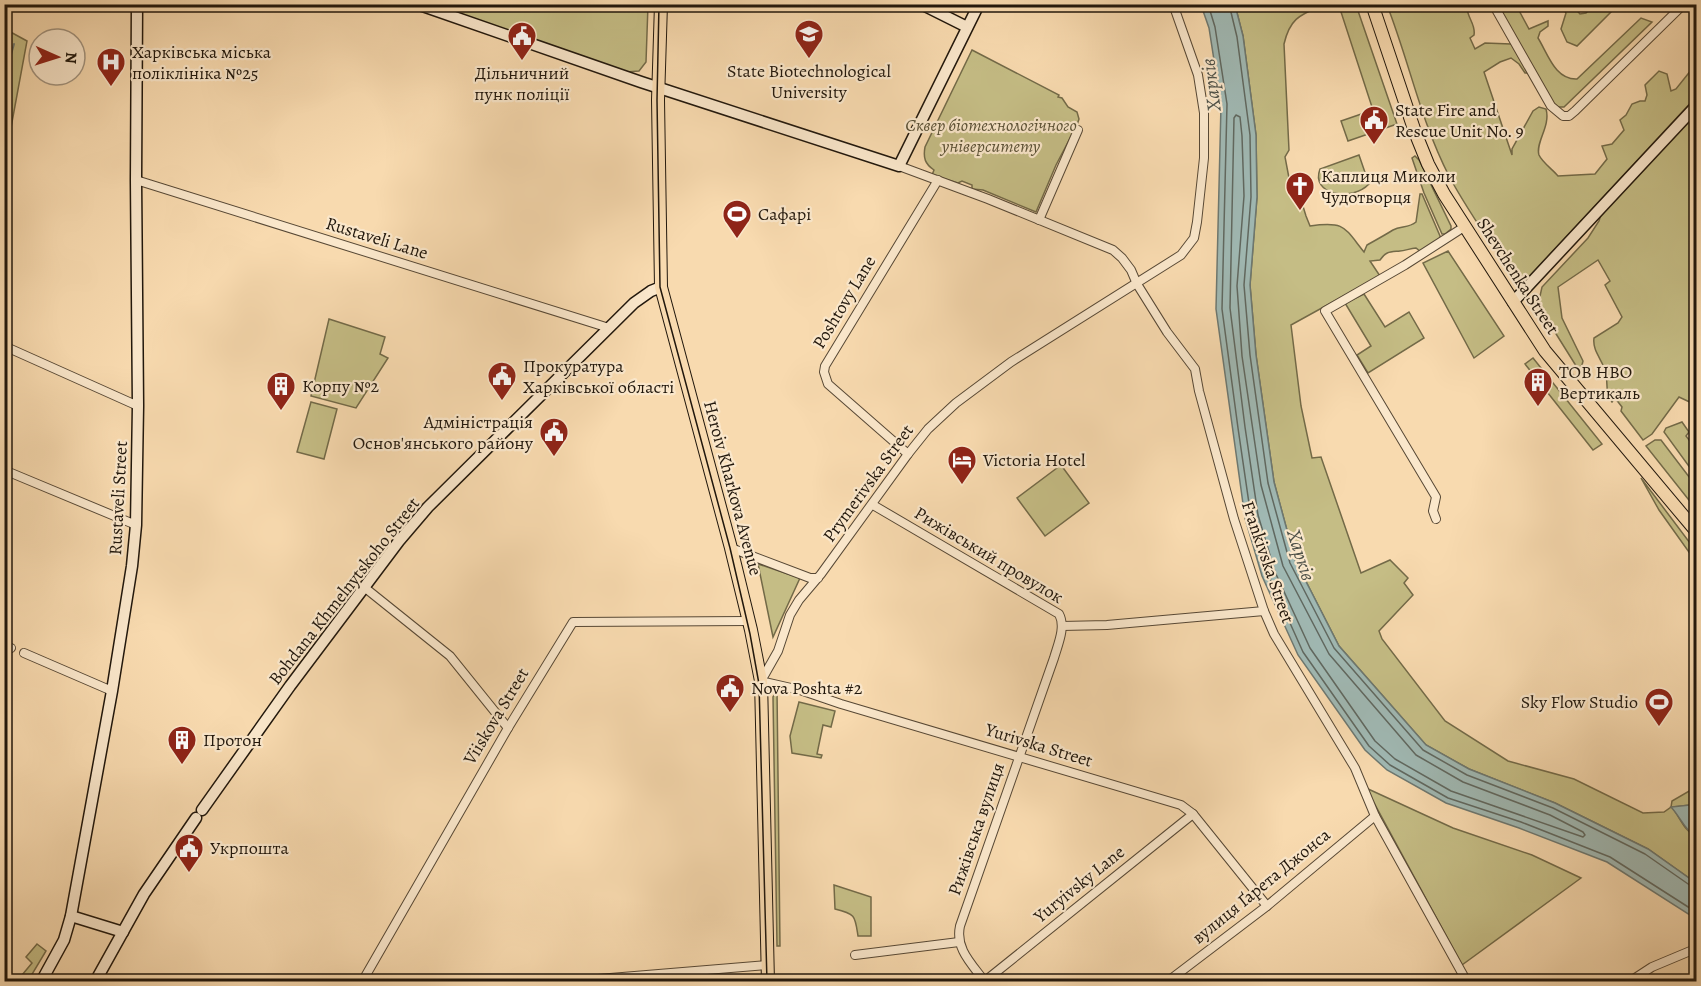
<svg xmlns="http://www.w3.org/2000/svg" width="1701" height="986" font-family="Alegreya,serif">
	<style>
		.green { fill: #c5bd85; stroke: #736a48; stroke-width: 1.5 }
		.water { fill: #a0b9b4; stroke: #6d7871; stroke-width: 1.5 }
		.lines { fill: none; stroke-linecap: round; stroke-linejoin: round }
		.shore { stroke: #606860; stroke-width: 1.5 }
		.stream { stroke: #6d7871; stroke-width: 2 }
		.street-casing { stroke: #574835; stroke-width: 10 }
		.secondary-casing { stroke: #21170c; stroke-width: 13 }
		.primary-casing { stroke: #21170c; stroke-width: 14 }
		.street { stroke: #fae7cb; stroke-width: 8 }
		.secondary { stroke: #fae7cb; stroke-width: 10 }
		.primary { stroke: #f8daaf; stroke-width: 12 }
		.tram { stroke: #21170c; stroke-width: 1.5 }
		.labels { text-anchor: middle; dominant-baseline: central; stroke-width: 4.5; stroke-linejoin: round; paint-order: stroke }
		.poi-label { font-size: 18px; fill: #21170c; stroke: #fae7cb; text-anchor: start }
		.park-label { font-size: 18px; font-style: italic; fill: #5a5136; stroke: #fae7cb }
		.street-label { font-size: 18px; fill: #21170c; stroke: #fae7cb }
		.water-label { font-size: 20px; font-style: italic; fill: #4d5047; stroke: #fae7cb }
	</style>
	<rect width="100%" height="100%" fill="#f8daaf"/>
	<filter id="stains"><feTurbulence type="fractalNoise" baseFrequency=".00333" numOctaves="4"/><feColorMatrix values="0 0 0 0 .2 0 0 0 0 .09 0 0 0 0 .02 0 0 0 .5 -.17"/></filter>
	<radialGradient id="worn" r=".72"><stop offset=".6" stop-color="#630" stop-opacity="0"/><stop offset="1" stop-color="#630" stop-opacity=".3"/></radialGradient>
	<g class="green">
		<path d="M435 5H648L646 62 639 71 626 72Z"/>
		<path d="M1235 5H1323C1300 15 1290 18 1284 44L1289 150 1285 157 1289 178 1294 177 1306 216 1310 226C1345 221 1344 227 1364 252L1367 245C1376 240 1385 235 1393 230 1401 226 1409 228 1416 222L1420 194H1422L1440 236V240L1421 252 1416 248C1410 248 1405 251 1400 251 1390 252 1386 251 1380 260L1370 261 1380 276 1291 325 1301 406 1312 458 1321 457 1361 573 1390 560 1408 578 1404 583 1413 595 1379 631 1382 639 1445 721 1508 761 1574 779 1643 813 1664 812 1671 807 1672 801 1696 787V803L1690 805 1672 807C1681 819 1683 829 1696 837V883L1648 849 1555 803 1469 769 1426 745 1339 646 1295 560 1274 482 1256 355 1250 285 1257 197 1256 135 1243 36Z"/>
		<path d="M1342 5H1356L1397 124 1348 141 1341 121 1373 110 1341 12Z"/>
		<path d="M1387 5H1471L1467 7C1467 18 1476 24 1474 35L1470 38 1475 49 1485 43 1511 44 1516 48 1530 73H1525L1519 64 1511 58 1500 62 1484 72 1512 155V149L1533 111 1539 107 1546 109C1551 126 1535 143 1539 155 1542 162 1553 170 1558 176L1595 174 1607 159 1602 146 1612 144 1624 130 1620 120 1626 115 1632 104 1640 101H1645L1647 95 1645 85 1659 71 1667 74 1671 91 1676 89 1696 64V97L1530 276H1519L1508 269C1488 239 1466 208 1449 176 1421 122 1409 61 1387 5Z"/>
		<path d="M1497 5H1516L1529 29 1548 21V26L1540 32 1538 38C1548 54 1555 80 1577 79L1641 18 1652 22 1564 107H1555Z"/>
		<path d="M1561 5H1572L1580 14 1586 13 1593 5H1618L1577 46 1567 42 1561 29 1566 13Z"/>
		<path d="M5 29 27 41 5 160Z"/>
		<path d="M972 50 1059 95 1058 97 1062 98 1068 107 1077 112 1079 119 1077 125 1056 165 1036 212 983 190 972 189V185L962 181 958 183 932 175 934 170C925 164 923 158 925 147Z"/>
		<path d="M1696 106V405L1679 397 1652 434 1643 440 1621 411 1622 407 1615 398 1612 402C1605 393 1608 385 1606 374 1604 361 1592 352 1594 338L1618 323 1622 317 1605 285 1610 281 1598 260 1558 287 1562 318 1583 361 1582 365 1578 369 1538 305 1542 287 1588 238 1599 221 1604 205Z"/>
		<path d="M1359 155 1369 184C1352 202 1310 195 1320 169Z"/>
		<path d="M1415 156 1419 160 1451 226V229L1445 234H1442L1424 193 1412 158Z"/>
		<path d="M1448 251 1504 336 1474 358 1423 263Z"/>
		<path d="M1364 294 1385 327 1409 312 1424 338 1368 373 1357 355 1371 346 1345 303Z"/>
		<path d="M329 319 385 337 380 354 388 358 356 408 311 396Z"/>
		<path d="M1533 358 1602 444 1593 450 1525 364Z"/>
		<path d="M311 402 337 409 324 459 297 452Z"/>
		<path d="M1682 422 1689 432 1686 436 1696 449V476L1664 432 1666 428Z"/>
		<path d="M1655 440H1661L1696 486V509L1646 446Z"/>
		<path d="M1061 465 1089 503 1045 536 1017 498Z"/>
		<path d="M1641 478 1696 551V562L1659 510Z"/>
		<path d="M758 564 800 578 773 637Z"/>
		<path d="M777 690 780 946H777L773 697Z"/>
		<path d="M799 702 835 711 831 727 823 725 817 754 822 755 821 758 792 753 790 736Z"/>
		<path d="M1366 788 1453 828 1532 855 1581 878 1462 965Z"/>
		<path d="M834 885 871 897V936H858C855 916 856 914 835 909Z"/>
		<path d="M37 944 46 951 28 981H17L32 963 26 957Z"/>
	</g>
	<g class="water">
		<path d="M1201 5H1235L1243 36 1256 135 1257 197 1250 285 1256 355 1274 482 1295 560 1339 646 1426 745 1469 769 1555 803 1648 849 1696 883V919L1607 862 1519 828 1446 803 1387 770 1365 750 1298 655 1262 576 1245 518 1216 309 1221 105 1209 28Z"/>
		<path d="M1696 803V837C1684 829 1681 818 1671 807L1690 805Z"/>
	</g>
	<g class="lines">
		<g class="shore">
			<path d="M1208 4 1215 27 1227 104 1222 309 1238 428 1251 517 1268 574 1303 652 1369 746 1390 765 1448 798 1521 822 1610 857 1696 912"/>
			<path d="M1229 4 1237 37 1250 135 1251 197 1244 285 1250 355 1268 483 1290 563 1334 648 1423 750 1467 775 1553 808 1645 854 1691 886 1696 887"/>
			<path d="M1236 115 1240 117 1242 136 1244 196 1237 286 1242 356 1261 485 1283 566 1329 654 1416 755 1463 782 1550 815 1583 832 1585 835 1583 837 1451 791 1395 759 1375 741 1310 648 1275 572 1258 515 1245 427 1230 308 1234 118Z"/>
		</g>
		<path class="stream" d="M4 79 14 44"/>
		<g class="street-casing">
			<g id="street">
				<path d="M1173 4 1198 75 1204 113V158L1197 222 1194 238 1181 255 1011 362 956 403 928 429 908 454 821 574 799 600 790 615 778 651 761 681 800 690 841 704 1181 805 1193 814 1267 906"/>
				<path d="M1493 4 1551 106 1563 116H1569L1575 111 1684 4"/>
				<path d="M899 166 988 199 1113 250 1122 258 1131 270 1137 284 1167 332 1195 369 1199 391 1234 519 1264 611 1274 634 1355 768 1375 816 1467 982"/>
				<path d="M136 180 609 328"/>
				<path d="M1039 220 1078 130"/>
				<path d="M4 346 138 406"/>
				<path d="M908 454 828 384 824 372 825 366 938 180"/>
				<path d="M4 470 136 525"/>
				<path d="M873 505 1059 614C1066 627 1058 644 1054 658L960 926C955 949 972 964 985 982"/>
				<path d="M1436 519 1433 511 1436 497 1325 311 1405 265 1464 227"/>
				<path d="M731 548 810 578H818"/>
				<path d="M364 587 450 656 508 728"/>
				<path d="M1062 626 1107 625 1264 611"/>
				<path d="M4 645 11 648"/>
				<path d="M24 653 112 691"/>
				<path d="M855 955 959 942"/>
				<path d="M985 981 1193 814"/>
				<path d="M362 982 508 728 573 622 749 621"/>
				<path d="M562 982 768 965"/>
				<path d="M1167 982 1267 906 1375 816"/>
				<path d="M1629 982 1652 967 1695 949 1696 950"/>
			</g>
		</g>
		<g class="secondary-casing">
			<g id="secondary">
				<path d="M417 4 641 82 899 166 979 4"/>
				<path d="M921 4 967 27"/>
				<path d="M1513 302 1696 106"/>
				<path d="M202 810 290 686 399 541 428 507 634 303 651 291 661 287"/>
				<path d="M71 916 123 932"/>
				<path d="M41 982 64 940 71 916 112 691 132 566 136 525 138 406 136 180 137 4"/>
				<path d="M95 982 144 894 196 818"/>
			</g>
		</g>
		<g class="primary-casing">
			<g id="primary">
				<path d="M661 4 658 100 661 287 731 548 751 630 761 681 768 982"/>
				<path d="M1372 4 1415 132 1428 164 1444 194 1545 351 1696 531"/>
			</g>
		</g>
		<use href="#street" class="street"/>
		<use href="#secondary" class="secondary"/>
		<use href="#primary" class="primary"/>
		<path class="tram" d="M659 4 657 100 660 287 730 548 750 634 759 684 767 982"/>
	</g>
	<defs>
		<g id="university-pin" transform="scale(1.5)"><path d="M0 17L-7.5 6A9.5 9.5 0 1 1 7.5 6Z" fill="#8f2418" stroke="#fae7cb"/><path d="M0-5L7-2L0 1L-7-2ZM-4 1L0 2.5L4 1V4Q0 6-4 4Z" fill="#fff"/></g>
		<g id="civic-pin" transform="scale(1.5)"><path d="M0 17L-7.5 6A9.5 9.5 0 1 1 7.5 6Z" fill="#8f2418" stroke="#fae7cb"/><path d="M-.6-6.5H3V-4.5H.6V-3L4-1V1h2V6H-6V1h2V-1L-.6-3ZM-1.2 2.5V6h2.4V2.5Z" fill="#fff"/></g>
		<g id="hospital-pin" transform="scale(1.5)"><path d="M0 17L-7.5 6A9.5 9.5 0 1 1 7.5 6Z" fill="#8f2418" stroke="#fae7cb"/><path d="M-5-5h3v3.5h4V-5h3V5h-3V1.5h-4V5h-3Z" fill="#fff"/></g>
		<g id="church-pin" transform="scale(1.5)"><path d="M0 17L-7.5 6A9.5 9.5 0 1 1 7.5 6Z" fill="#8f2418" stroke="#fae7cb"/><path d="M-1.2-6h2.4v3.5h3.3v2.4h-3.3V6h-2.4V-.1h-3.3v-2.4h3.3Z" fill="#fff"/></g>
		<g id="stadium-pin" transform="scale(1.5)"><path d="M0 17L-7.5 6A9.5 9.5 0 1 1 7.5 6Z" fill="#8f2418" stroke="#fae7cb"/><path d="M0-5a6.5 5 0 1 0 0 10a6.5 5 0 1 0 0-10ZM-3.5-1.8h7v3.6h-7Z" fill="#fff"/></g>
		<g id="building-pin" transform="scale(1.5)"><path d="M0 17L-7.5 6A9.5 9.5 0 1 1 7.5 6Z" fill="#8f2418" stroke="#fae7cb"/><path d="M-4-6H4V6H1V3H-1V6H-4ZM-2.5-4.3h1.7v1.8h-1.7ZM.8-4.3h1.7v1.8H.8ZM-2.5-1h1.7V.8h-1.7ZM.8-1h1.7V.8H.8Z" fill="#fff"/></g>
		<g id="hotel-pin" transform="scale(1.5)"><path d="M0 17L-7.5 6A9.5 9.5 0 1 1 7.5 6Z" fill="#8f2418" stroke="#fae7cb"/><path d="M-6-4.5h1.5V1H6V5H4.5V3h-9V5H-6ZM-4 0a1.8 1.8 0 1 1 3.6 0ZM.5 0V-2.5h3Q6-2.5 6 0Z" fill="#fff"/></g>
	</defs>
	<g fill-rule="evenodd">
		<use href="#university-pin" x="809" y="34"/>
		<use href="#civic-pin" x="522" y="36"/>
		<use href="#hospital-pin" x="111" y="62"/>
		<use href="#civic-pin" x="1374" y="120"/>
		<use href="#church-pin" x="1300" y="186"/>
		<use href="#stadium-pin" x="737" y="214"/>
		<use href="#civic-pin" x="502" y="376"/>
		<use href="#building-pin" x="1538" y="382"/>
		<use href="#building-pin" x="281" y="386"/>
		<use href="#civic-pin" x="554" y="432"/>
		<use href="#hotel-pin" x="962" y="460"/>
		<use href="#civic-pin" x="730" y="688"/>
		<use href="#stadium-pin" x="1659" y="702"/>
		<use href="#building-pin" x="182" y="740"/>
		<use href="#civic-pin" x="189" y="848"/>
	</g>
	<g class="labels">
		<g class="poi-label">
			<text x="132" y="52">Харківська міська<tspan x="132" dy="21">поліклініка №25</tspan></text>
			<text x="809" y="71" text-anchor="middle">State Biotechnological<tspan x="809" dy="21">University</tspan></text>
			<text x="522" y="73" text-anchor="middle">Дільничний<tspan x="522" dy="21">пунк поліції</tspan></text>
			<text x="1395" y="110">State Fire and<tspan x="1395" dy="21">Rescue Unit No. 9</tspan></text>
			<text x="1321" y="176">Каплиця Миколи<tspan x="1321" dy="21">Чудотворця</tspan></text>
			<text x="758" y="214">Сафарі</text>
			<text x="523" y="366">Прокуратура<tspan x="523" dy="21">Харківської області</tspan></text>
			<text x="1559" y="372">ТОВ НВО<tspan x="1559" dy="21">Вертикаль</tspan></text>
			<text x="302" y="386">Корпу №2</text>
			<text x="533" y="422" text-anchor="end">Адміністрація<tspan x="533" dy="21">Основ'янського району</tspan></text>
			<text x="983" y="460">Victoria Hotel</text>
			<text x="751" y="688">Nova Poshta #2</text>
			<text x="1638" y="702" text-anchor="end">Sky Flow Studio</text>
			<text x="203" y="740">Протон</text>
			<text x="210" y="848">Укрпошта</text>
		</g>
		<g class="park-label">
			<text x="991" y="125">Сквер біотехнологічного<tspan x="991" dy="21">університету</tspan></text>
		</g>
		<g class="street-label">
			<text transform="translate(377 238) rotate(17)">Rustaveli Lane</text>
			<text transform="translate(1518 276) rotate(57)">Shevchenka Street</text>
			<text transform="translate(844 302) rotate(-59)">Poshtovy Lane</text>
			<text transform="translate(868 483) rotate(-54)">Prymerivska Street</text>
			<text transform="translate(733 488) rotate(75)">Heroiv Kharkova Avenue</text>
			<text transform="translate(118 498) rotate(-87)">Rustaveli Street</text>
			<text transform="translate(989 555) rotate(31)">Рижівський провулок</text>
			<text transform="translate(1268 562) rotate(71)">Frankivska Street</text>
			<text transform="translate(344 591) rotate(-52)">Bohdana Khmelnytskoho Street</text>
			<text transform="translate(496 716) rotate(-59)">Viiskova Street</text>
			<text transform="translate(1039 745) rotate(17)">Yurivska Street</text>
			<text transform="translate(976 829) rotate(-71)">Рижівська вулиця</text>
			<text transform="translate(1079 884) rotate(-39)">Yuryivsky Lane</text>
			<text transform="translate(1261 886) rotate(-39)">вулиця Ґарета Джонса</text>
		</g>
		<g class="water-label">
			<text transform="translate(1211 85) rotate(-97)">Харків</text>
			<text transform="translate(1301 555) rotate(72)">Харків</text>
		</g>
	</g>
	<rect width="1701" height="986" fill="none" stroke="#f8daaf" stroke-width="24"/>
	<rect x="6" y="6" width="1689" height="974" fill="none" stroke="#21170c" stroke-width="3"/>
	<rect x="12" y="12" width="1677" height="962" fill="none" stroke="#21170c" stroke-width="1.5"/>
	<g transform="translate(57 57) rotate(93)"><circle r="28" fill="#fae7cb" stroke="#a3947f" stroke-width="1.5"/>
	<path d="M0-4.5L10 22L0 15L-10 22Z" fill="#8f2418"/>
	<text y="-9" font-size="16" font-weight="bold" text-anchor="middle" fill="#21170c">N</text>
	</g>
	<rect width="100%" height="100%" filter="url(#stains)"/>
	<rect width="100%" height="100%" fill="url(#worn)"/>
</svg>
